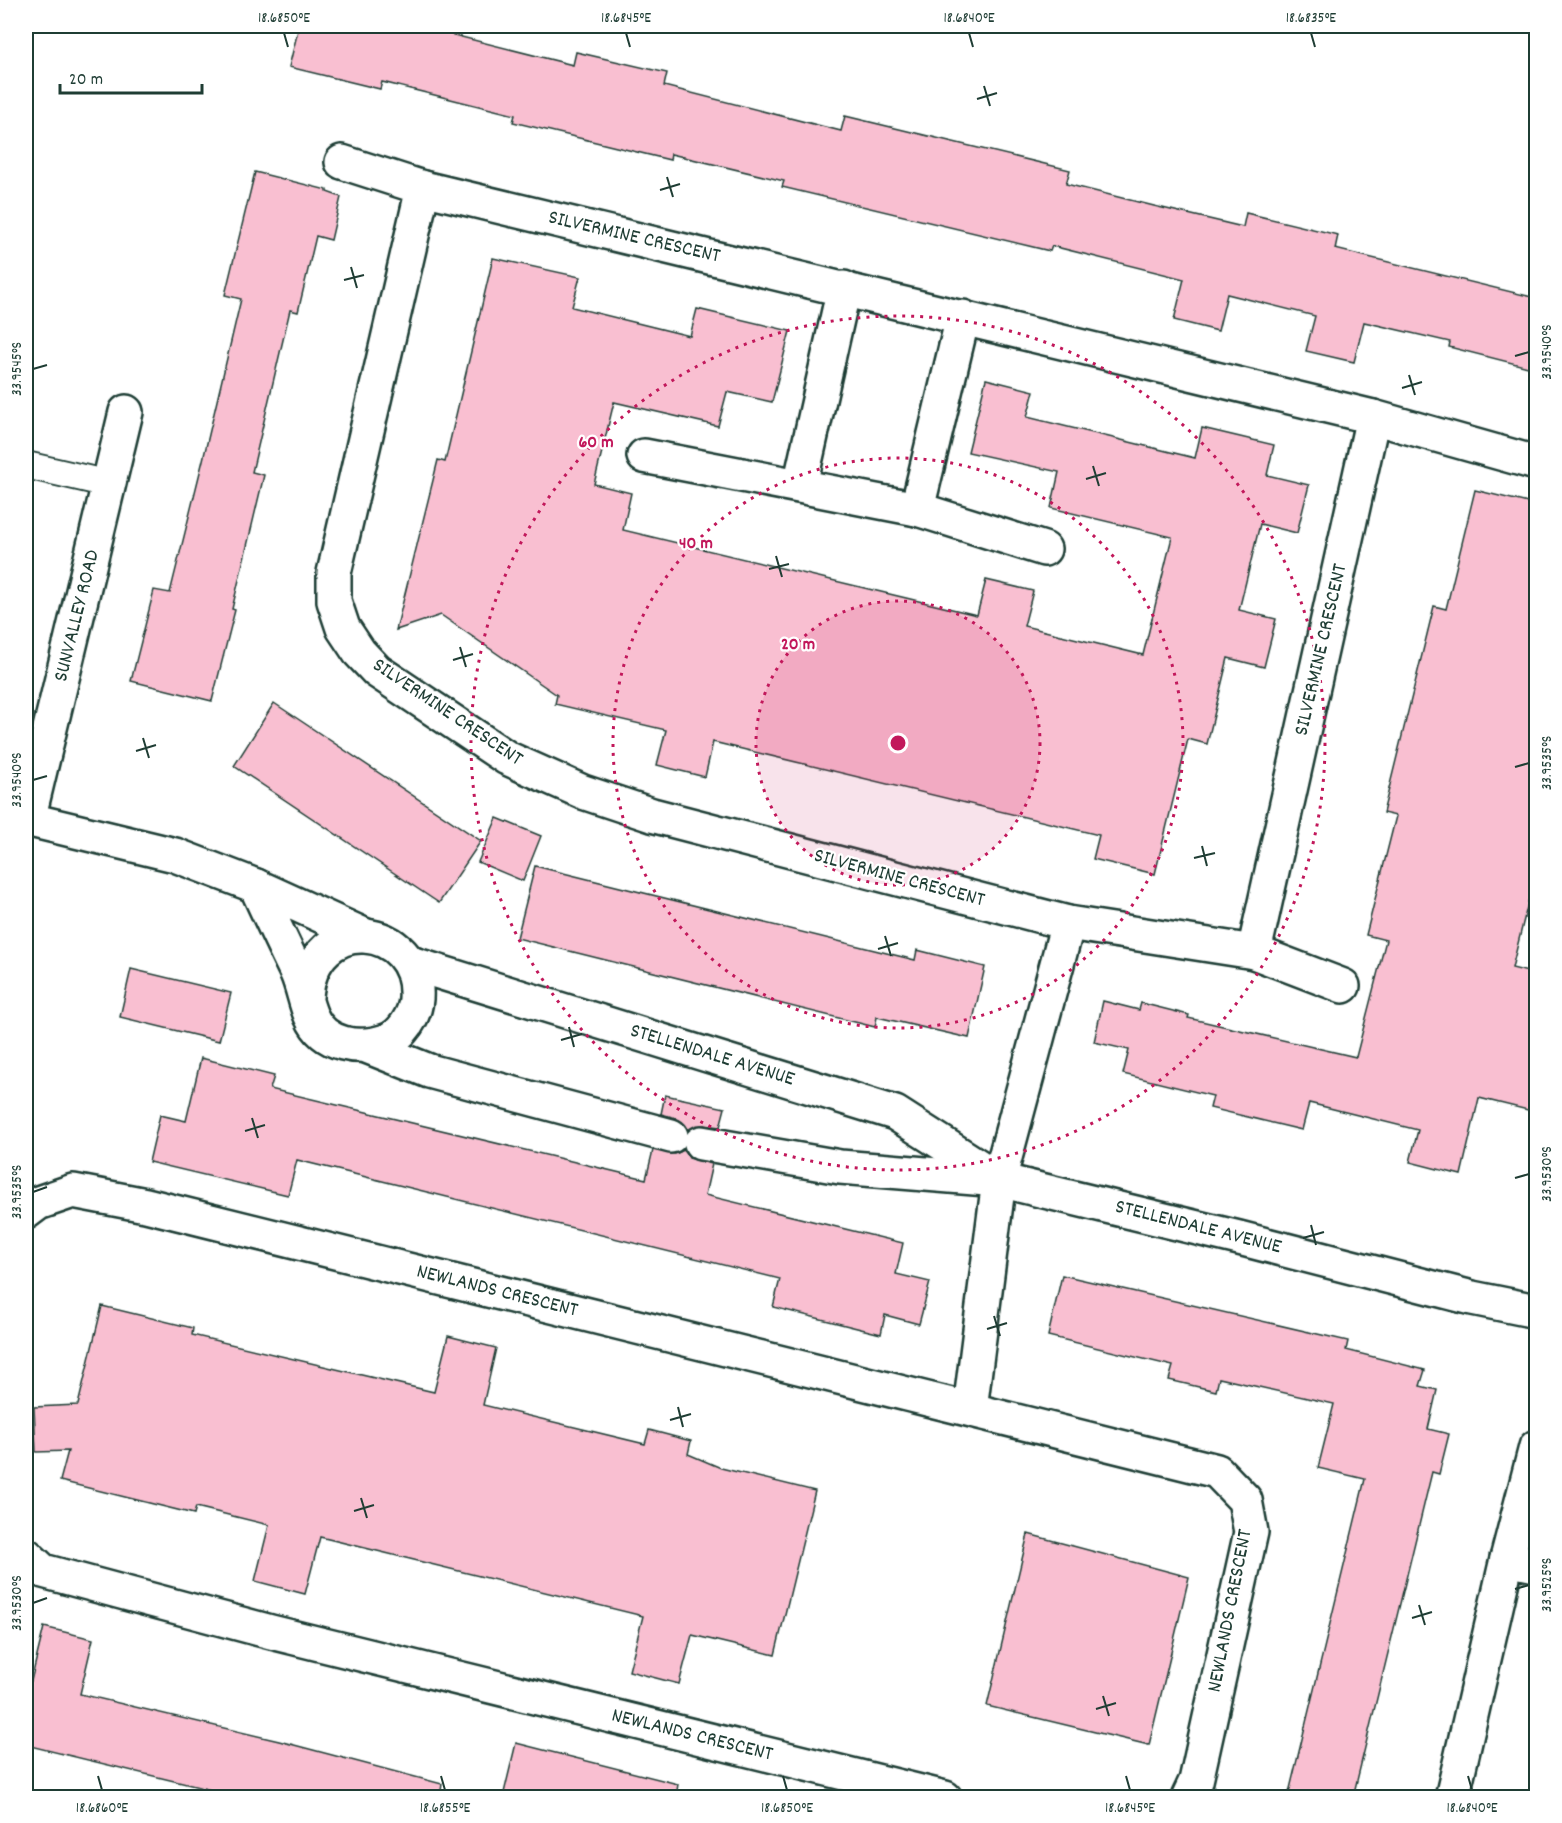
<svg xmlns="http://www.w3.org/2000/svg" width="1562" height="1823" font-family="Dekko,sans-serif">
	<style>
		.building { fill: #f9bfd1; stroke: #1f3d34; stroke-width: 1.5 }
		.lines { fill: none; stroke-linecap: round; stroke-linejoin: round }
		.service-casing { stroke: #1f3d34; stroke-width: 30 }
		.minor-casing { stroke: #1f3d34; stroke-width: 38 }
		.service { stroke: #fff; stroke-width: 26 }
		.minor { stroke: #fff; stroke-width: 33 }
		.ticks { fill: none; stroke: #1f3d34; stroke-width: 2 }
		.ring { fill: none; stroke: #c2185b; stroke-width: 3; stroke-dasharray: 3 6 }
		.labels { text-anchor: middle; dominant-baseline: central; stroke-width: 4.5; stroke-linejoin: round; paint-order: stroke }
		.street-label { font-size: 21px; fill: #1f3d34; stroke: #fff }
		.centre { fill: #c2185b; stroke: #fff; stroke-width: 3 }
		.ring-label { font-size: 18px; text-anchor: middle; font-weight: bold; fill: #c2185b; stroke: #fff; stroke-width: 4.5; stroke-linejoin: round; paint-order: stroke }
		.neatline { fill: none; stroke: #1f3d34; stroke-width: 2 }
		.ticks-label { font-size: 15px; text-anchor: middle; fill: #1f3d34 }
	</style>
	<rect width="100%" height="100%" fill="#fff"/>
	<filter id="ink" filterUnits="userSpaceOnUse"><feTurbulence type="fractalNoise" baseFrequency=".0167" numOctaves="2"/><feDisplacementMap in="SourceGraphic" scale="12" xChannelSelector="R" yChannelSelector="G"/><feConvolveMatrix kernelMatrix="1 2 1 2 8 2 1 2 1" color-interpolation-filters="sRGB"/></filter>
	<g filter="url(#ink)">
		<g class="building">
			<path d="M299 26H418L573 65 576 52 667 73 664 86 841 131 845 116 1070 170 1066 184 1154 206 1243 227 1246 213 1338 235 1335 249 1536 298V369L1449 347 1450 342 1364 322 1354 362 1306 351 1315 316 1227 294 1218 331 1174 320 1184 279 1052 246 1050 251 782 187 784 181 671 154 670 160 513 122 515 115 382 82 380 89 289 67Z"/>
			<path d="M255 172 327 190V192L341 197 331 240 316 236 298 312 290 310 252 472 264 475 232 609 235 610 212 701 131 681 154 590 170 593 203 460 241 299 225 295Z"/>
			<path d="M493 258 580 277 572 307 690 336 697 309 790 331 772 402 727 392 718 426 614 402 594 484 631 493 623 530 977 615 986 580 1033 591 1024 626 1143 655 1172 537 1051 508 1059 472 968 452 986 379 1034 391 1027 417 1195 458 1202 428 1274 445 1267 475 1309 485 1297 533 1260 524 1239 610 1276 619 1264 667 1228 658 1207 744 1188 739 1155 874 1093 859 1099 835 713 742 705 777 657 765 666 730 555 704 557 695 441 615 396 630 438 460 445 462Z"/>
			<path d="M1475 490 1536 505V870L1512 968 1536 974V1112L1479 1098 1461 1175 1410 1162 1418 1130 1309 1103 1302 1130 1210 1108 1213 1096 1123 1074 1129 1050 1094 1042 1103 1001 1139 1010 1141 1003 1189 1015 1188 1018 1356 1057 1386 940 1366 935 1396 816 1383 813 1434 606 1446 609Z"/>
			<path d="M274 703 481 841 439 903 234 766Z"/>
			<path d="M497 818 541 836 523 881 478 862Z"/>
			<path d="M535 866 915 960 917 950 985 967 969 1038 877 1017 875 1027 517 938Z"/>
			<path d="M131 969 231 993 219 1041 120 1017Z"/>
			<path d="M201 1058 274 1076 270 1089 646 1179 653 1150 675 1154 684 1150 689 1158 712 1164 705 1195 903 1243 896 1274 930 1282 919 1324 885 1315 881 1334 773 1307 780 1279 297 1160 288 1195 149 1162 160 1115 186 1121Z"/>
			<path d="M665 1095 725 1108 720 1127 704 1125 688 1130 676 1118 661 1114Z"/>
			<path d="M1062 1275 1348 1341 1346 1350 1425 1370 1420 1386 1437 1390 1428 1429 1449 1434 1439 1474 1432 1472 1353 1797H1288L1365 1479 1318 1468 1334 1404 1219 1378 1216 1391 1169 1380 1173 1366 1048 1336Z"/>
			<path d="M102 1306 193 1328 192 1335 434 1392 448 1336 496 1348 483 1405 645 1444 649 1430 691 1441 688 1454 721 1468 815 1491 775 1655 692 1635 679 1684 629 1671 643 1616 320 1537 305 1594 255 1581 269 1525 196 1507 194 1514 60 1481 68 1451 36 1452 34 1407 78 1405Z"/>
			<path d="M1028 1534 1189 1577 1149 1745 987 1706Z"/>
			<path d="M44 1627 93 1639 80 1694 279 1741 442 1784 440 1797H240L26 1745V1680L31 1681Z"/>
			<path d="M516 1743 678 1784 676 1797H503Z"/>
		</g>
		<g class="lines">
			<g class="service-casing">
				<path id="service" d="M26 465 109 484"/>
			</g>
			<g class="minor-casing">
				<g id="minor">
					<path d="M342 162 423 188 1373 417 1536 463"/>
					<path d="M423 188 334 573V601L343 628 359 652 377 671 507 758 583 792 652 815 1068 923 1254 952 1343 986"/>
					<path d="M644 456 917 509 1044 549"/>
					<path d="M800 485 844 288"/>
					<path d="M917 509 963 317"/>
					<path d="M26 819 175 855 256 886 366 936"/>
					<path d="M28 820 126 412"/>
					<path d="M256 886C269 915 283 944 297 973 303 987 305 1002 311 1016 324 1046 359 1050 386 1041 402 1036 415 1015 416 999 421 922 312 909 306 997"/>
					<path d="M1254 952 1373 417"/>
					<path d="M410 963 895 1113 995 1177"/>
					<path d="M369 1047 429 1071 671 1136"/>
					<path d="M701 1143 840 1167 999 1180 1239 1238 1472 1298 1536 1311"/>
					<path d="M26 1212 38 1203 73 1191 146 1205 1217 1471 1245 1500 1251 1532 1196 1781 1188 1798"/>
					<path d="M970 1409 999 1180 1068 923"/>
					<path d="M26 1555 43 1571 271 1632 945 1798"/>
					<path d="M1507 1559 1536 1565"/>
					<path d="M1452 1798 1507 1559 1536 1447"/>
				</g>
			</g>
			<use href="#service" class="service"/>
			<use href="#minor" class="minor"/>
		</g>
	</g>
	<path class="ticks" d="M284 33 288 47M626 33 630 47M969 33 973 47M1311 33 1315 47M984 86 990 106M977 99 997 93M667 177 673 197M660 190 680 184M351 267 357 288M344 280 364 275M1515 356 1529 352M33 369 47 365M1409 375 1415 395M1402 388 1422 382M1093 466 1099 486M1086 479 1106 473M776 556 782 577M769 569 789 564M460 647 466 667M453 660 473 654M143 738 149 758M136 751 156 745M1515 767 1529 763M33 780 47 776M1202 846 1207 866M1194 858 1215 853M885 936 891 956M878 949 898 943M569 1027 574 1047M561 1040 582 1034M252 1118 258 1138M245 1131 265 1125M1515 1178 1529 1174M33 1192 47 1187M1311 1225 1316 1245M1303 1238 1324 1232M994 1316 1000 1336M987 1329 1007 1323M678 1407 683 1427M670 1420 691 1414M361 1498 367 1518M354 1511 374 1505M1515 1589 1529 1585M33 1603 47 1598M1419 1605 1425 1625M1412 1618 1432 1612M1103 1696 1109 1716M1096 1709 1116 1703M98 1776 102 1790M441 1776 445 1790M783 1776 787 1790M1126 1776 1130 1790M1468 1776 1472 1790"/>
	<circle cx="898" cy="743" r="142" fill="#c2185b" fill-opacity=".12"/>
	<g class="ring">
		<circle cx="898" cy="743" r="142"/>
		<circle cx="898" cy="743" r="285"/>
		<circle cx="898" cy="743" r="427"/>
	</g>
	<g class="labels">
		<g class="street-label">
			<text transform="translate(634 238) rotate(13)">SILVERMINE CRESCENT</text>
			<text transform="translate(78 616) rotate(-76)">SUNVALLEY ROAD</text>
			<text transform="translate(1322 650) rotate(-77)">SILVERMINE CRESCENT</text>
			<text transform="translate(447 713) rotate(34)">SILVERMINE CRESCENT</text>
			<text transform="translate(899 879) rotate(15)">SILVERMINE CRESCENT</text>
			<text transform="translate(712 1056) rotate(17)">STELLENDALE AVENUE</text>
			<text transform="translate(1198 1228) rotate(14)">STELLENDALE AVENUE</text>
			<text transform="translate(497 1292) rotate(14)">NEWLANDS CRESCENT</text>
			<text transform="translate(1231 1611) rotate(-79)">NEWLANDS CRESCENT</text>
			<text transform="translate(692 1736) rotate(14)">NEWLANDS CRESCENT</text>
		</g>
	</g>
	<circle cx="898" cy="743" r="9" class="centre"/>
	<g class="ring-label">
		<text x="596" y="447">60 m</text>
		<text x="696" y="548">40 m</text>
		<text x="798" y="649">20 m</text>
	</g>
	<rect width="1562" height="1823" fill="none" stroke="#fff" stroke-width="66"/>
	<path d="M60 84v9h142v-9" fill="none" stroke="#1f3d34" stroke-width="3"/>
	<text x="69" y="84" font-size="18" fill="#1f3d34" stroke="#ffffff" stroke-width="4.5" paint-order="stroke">20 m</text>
	<rect x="33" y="33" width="1496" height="1757" class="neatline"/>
	<g class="ticks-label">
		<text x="284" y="22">18.6850°E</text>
		<text x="626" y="22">18.6845°E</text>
		<text x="969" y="22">18.6840°E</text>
		<text x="1311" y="22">18.6835°E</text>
		<text transform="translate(1546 352) rotate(-90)" y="5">33.9540°S</text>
		<text transform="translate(16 369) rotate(-90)" y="5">33.9545°S</text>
		<text transform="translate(1546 763) rotate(-90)" y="5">33.9535°S</text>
		<text transform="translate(16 780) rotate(-90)" y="5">33.9540°S</text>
		<text transform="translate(1546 1174) rotate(-90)" y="5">33.9530°S</text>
		<text transform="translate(16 1192) rotate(-90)" y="5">33.9535°S</text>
		<text transform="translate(1546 1585) rotate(-90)" y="5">33.9525°S</text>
		<text transform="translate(16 1603) rotate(-90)" y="5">33.9530°S</text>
		<text x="102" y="1812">18.6860°E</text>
		<text x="445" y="1812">18.6855°E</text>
		<text x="787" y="1812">18.6850°E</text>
		<text x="1130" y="1812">18.6845°E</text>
		<text x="1472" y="1812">18.6840°E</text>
	</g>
</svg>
